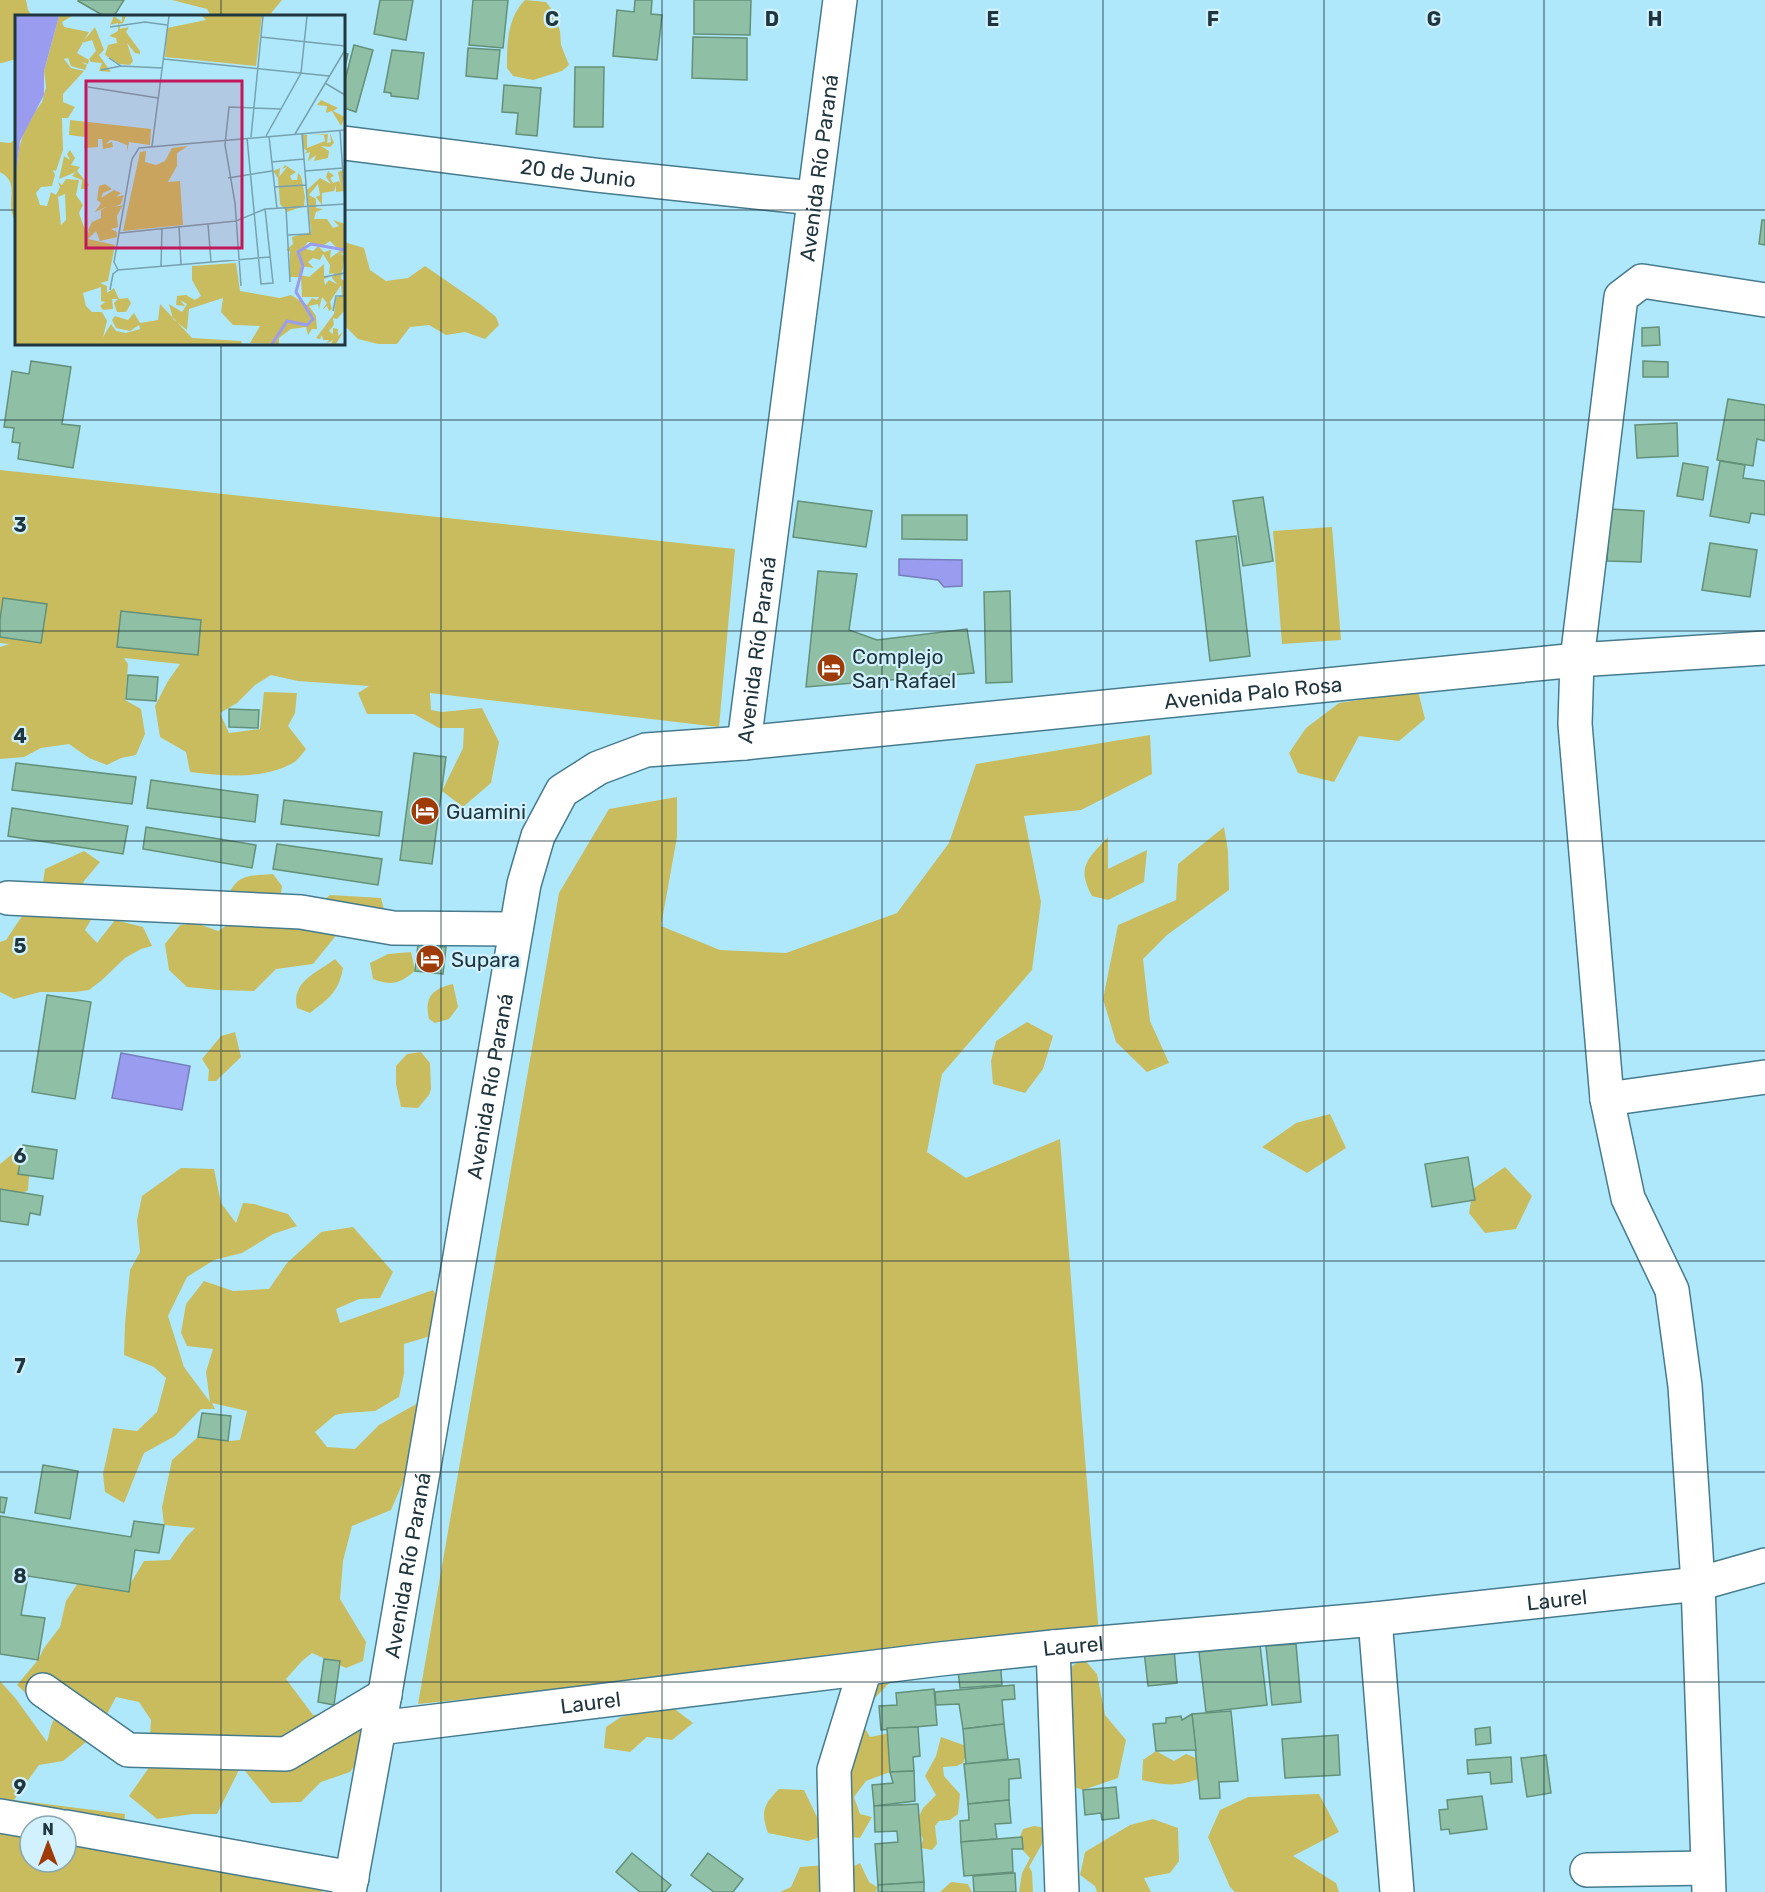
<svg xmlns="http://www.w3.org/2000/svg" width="1765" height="1892" font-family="Rubik,sans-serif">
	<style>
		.green { fill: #c9bc5f; fill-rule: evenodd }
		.water { fill: #9a9def; stroke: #757eba; stroke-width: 1.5 }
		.building { fill: #8fc0a6; stroke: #629078; stroke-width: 1.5 }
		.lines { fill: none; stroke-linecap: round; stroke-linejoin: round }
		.minor-casing { stroke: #467b8d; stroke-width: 36 }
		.major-casing { stroke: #467b8d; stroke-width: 36 }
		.minor { stroke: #fff; stroke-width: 33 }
		.major { stroke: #fff; stroke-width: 33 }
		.grid { fill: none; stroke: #20363e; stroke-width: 1.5; stroke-opacity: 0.55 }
		.labels { text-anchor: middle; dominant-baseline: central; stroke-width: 4.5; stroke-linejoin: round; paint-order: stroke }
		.street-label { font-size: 21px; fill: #20363e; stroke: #d0f1fd }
		.poi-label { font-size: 21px; fill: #20363e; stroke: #d0f1fd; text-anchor: start }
		.inset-river { fill: none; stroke: #9a9def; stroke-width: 3 }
		.inset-road { fill: none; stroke: #76a1af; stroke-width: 1.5 }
		.view { fill: #c2185b; fill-opacity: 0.15; stroke: #c2185b; stroke-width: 3 }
		.inset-edge { fill: none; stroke: #20363e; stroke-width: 3 }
		.grid-label { font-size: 20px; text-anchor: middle; font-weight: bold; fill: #20363e; stroke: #d0f1fd; stroke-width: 4.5; stroke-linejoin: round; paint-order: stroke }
	</style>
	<rect width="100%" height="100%" fill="#b0e8fb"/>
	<g class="green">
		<path d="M0 0H26L28 10 32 16H16V59L2 63H0Z"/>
		<path d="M172 0H282L272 12 271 16H211L207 9Z"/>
		<path d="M525 0 546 2 553 11 560 31 561 45 569 65 562 71 533 80 513 76 507 68C507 44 507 18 525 0Z"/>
		<path d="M16 139V223C16 222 12 215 12 213 8 198 19 182 0 172V142L10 143Z"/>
		<path d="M344 242 364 248 370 270 386 281 408 278 425 266 480 304 496 317 499 325 485 339 465 332 446 335 429 325 410 327 397 344H378L358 339 344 325Z"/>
		<path d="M0 470 735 549 719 727 430 693 431 710 442 712 482 708 499 742 491 783 463 807 442 791 463 748 464 728H439L414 714H367L358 693 369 686 298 681 271 675 255 685 237 703 220 713 229 733 260 729 264 692 297 693 295 713 288 726 306 749C302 754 298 760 293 763 262 780 224 776 190 772L186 752 160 737 155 706 168 681 180 664 124 658 128 664 125 700 141 709 145 734 136 755 121 758 107 765 89 758 69 744 41 748 24 757 0 759V647L9 644 0 643Z"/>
		<path d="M1332 527 1341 640 1282 644 1273 531Z"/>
		<path d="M1418 691 1425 719 1399 741 1359 736 1334 782 1298 773 1289 753 1306 728 1339 703Z"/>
		<path d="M1150 735 1152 774 1081 810 1024 816 1041 902 1032 970 942 1074 927 1152 966 1178 1060 1139 1099 1635 418 1704 559 893 609 809 677 797V837L661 926 720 950 786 953 897 913 949 843 976 764Z"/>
		<path d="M1224 827 1228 851 1229 890 1167 935 1143 959 1150 1021 1169 1063 1147 1072 1116 1042 1103 999 1118 925 1176 900 1178 864Z"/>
		<path d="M1108 837V869L1147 850 1144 882 1108 900 1092 896C1076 866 1088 859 1108 837Z"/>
		<path d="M84 851 100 862 84 881 77 900 95 913 85 930 97 943 115 920 143 927 152 946 141 949 125 958 102 980 89 990 75 992H40L14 999 0 992V942L6 940 20 919 41 896 45 869Z"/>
		<path d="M273 874 282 886 278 914 291 926 330 895 381 898 385 913 338 933 313 964 276 969 254 991 218 990 187 987 169 970 165 944 180 925 196 923 218 931 237 919 227 898C237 873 249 876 273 874Z"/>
		<path d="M411 952 415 971C399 984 392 986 373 979L370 963 388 954Z"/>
		<path d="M335 959 343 968C339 992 328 999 310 1013L297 1008C291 981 317 973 335 959Z"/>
		<path d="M453 984 458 1007 449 1019 435 1023 429 1019C424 997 432 989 453 984Z"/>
		<path d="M1027 1022 1053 1036 1043 1069 1025 1093 993 1084 991 1061 996 1041Z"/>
		<path d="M235 1032 241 1057 216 1081H208L209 1070 202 1059 221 1036Z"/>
		<path d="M421 1052 430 1063 431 1089 429 1095 418 1108 401 1107 396 1084V1066L407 1054Z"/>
		<path d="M1330 1114 1346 1148 1307 1173 1262 1147 1296 1123Z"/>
		<path d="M16 1151 22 1167 29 1176 28 1190 11 1200 0 1215V1164Z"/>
		<path d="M1505 1167 1532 1196 1516 1229 1485 1233 1469 1213 1473 1189Z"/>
		<path d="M181 1168 214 1169 221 1203 236 1223 243 1203 254 1204 288 1214 297 1226 273 1234 242 1253 214 1260 187 1277 168 1316 184 1367 210 1402 206 1372 213 1349 187 1346 181 1333 186 1304 204 1281 233 1291 269 1289 287 1263 321 1232 353 1227 393 1272 380 1298 359 1299 336 1309 340 1323 433 1290 450 1316 447 1331 404 1344V1374L399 1397 375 1411 345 1413 335 1415 315 1432 327 1447 355 1449 379 1425 418 1403 414 1457 391 1510 352 1526 343 1561 340 1599 366 1642 363 1661 346 1668 312 1653 302 1661 286 1679 313 1715 356 1713 368 1747 350 1772 321 1782 301 1802 271 1803 241 1766 217 1814H193L157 1819 129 1796 148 1769 151 1720 139 1702 116 1697 97 1733 63 1761 39 1765 14 1800 125 1814 124 1830 328 1864 322 1892H0V1681L16 1699 47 1742 51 1726 66 1691 41 1708 17 1685 38 1660 44 1648 60 1627 66 1601 82 1577 129 1586 144 1561 170 1560 186 1537 195 1528 164 1525 162 1507 172 1460 198 1437 228 1441 240 1440 247 1411 212 1403 215 1409H201L175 1436 144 1453 124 1503 105 1492 103 1474 113 1428 137 1431 157 1412 166 1378 154 1367 124 1355 125 1324 130 1270 140 1252 137 1220 142 1196ZM30 1826H66V1862H30Z"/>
		<path d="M1083 1658 1097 1674 1105 1715 1126 1740 1118 1778 1083 1790 1066 1784 1062 1674Z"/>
		<path d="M867 1679 890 1682 858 1716 870 1737 890 1733 899 1754 890 1772 866 1781 854 1797 860 1814 872 1817 860 1838 830 1834Z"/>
		<path d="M672 1707 693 1723 672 1740 647 1737 630 1752 604 1748 606 1727 621 1717Z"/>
		<path d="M941 1737 969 1747 963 1763 957 1766 943 1767 944 1776 960 1794 958 1814 950 1820 939 1821 935 1826 937 1844 932 1850 921 1848 923 1839 916 1823 923 1808 936 1795 925 1776 936 1756Z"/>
		<path d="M1156 1751 1174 1761 1186 1754 1196 1758 1198 1779C1176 1787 1165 1785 1142 1780L1143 1760Z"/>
		<path d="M779 1789 804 1790 817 1817 823 1836 808 1841 768 1833C760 1811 764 1804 779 1789Z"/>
		<path d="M1319 1794 1339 1832 1293 1856 1336 1883 1339 1892H1235L1230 1887 1208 1837 1220 1810 1248 1797Z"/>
		<path d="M1153 1819 1178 1828 1179 1861 1170 1873 1144 1878 1151 1892H1097L1095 1886 1080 1875 1085 1852 1130 1825Z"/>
		<path d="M1034 1826 1047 1828 1042 1844 1029 1867 1032 1872 1033 1892H1019L1022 1873 1030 1858 1017 1844 1023 1829Z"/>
		<path d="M860 1863 869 1882 877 1887 876 1892H780L791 1887 800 1867 826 1865 837 1875Z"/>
		<path d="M951 1882 968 1884 972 1892H940Z"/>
	</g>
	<g class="water">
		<path d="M899 559 962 560V586L944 587 938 580 899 575Z"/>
		<path d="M121 1053 190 1066 182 1110 112 1098Z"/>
	</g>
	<g class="building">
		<path d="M79 0H124L114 16H104L78 1Z"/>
		<path d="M380 0H413L406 40 374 34Z"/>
		<path d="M473 0H508L503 48 469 45Z"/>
		<path d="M635 0H652L651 14 662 15 657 60 613 56 617 10 634 12Z"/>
		<path d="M694 0H751L750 35 694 34Z"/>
		<path d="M693 37 747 38V80L692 78Z"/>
		<path d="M354 45 373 50 356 112 344 108V84Z"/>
		<path d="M468 48 500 50 497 79 466 76Z"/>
		<path d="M392 50 424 53 418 99 391 96V93L384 92Z"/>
		<path d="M344 53 348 54 344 71Z"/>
		<path d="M575 67H604L603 127H574Z"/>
		<path d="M504 85 541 88 537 136 516 134 518 113 502 112Z"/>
		<path d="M1762 220H1765V245L1759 244Z"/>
		<path d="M1659 327 1660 345 1642 346V328Z"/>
		<path d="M31 361 71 367 62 424 80 426 73 468 18 459 20 443 12 442 14 428 4 427 12 371 29 374Z"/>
		<path d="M1643 361 1668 362V377H1643Z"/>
		<path d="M1728 399 1765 405V441L1757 439 1753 466 1717 460Z"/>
		<path d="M1677 423 1678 456 1637 458 1635 425Z"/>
		<path d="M1720 461 1745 465 1743 478 1765 481V515L1751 513 1749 523 1710 516Z"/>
		<path d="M1683 463 1708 467 1703 500 1677 496Z"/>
		<path d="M1263 497 1273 561 1243 566 1233 501Z"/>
		<path d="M798 501 872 511 866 547 793 537Z"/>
		<path d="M1610 509 1644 511 1641 562 1607 561Z"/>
		<path d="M902 515H967V540L902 539Z"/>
		<path d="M1236 536 1250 656 1210 661 1196 541Z"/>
		<path d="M1710 543 1757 550 1750 597 1702 590Z"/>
		<path d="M818 571 857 574 849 630 877 640 967 629 974 673 806 687Z"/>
		<path d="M1010 591 1012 682 986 683 984 592Z"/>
		<path d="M3 598 47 604 41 643 0 637V620Z"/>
		<path d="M121 611 201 620 198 655 117 647Z"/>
		<path d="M128 675 158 677 156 701 126 699Z"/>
		<path d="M229 709 259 710 258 728 229 727Z"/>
		<path d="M414 753 446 757 432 864 400 860Z"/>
		<path d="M16 763 136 777 132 804 12 790Z"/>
		<path d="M151 780 258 795 255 822 147 808Z"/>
		<path d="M284 800 382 812 379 836 281 824Z"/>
		<path d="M12 808 128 826 123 854 8 836Z"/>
		<path d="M146 827 256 845 252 868 143 849Z"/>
		<path d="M277 844 382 859 378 885 273 869Z"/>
		<path d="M418 944 446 947 443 974 415 971Z"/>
		<path d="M47 995 91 1002 75 1099 32 1092Z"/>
		<path d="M23 1145 57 1150 53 1179 18 1174Z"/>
		<path d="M1468 1157 1475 1200 1432 1207 1425 1164Z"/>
		<path d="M0 1189 43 1196 40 1215 30 1213 28 1225 0 1221Z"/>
		<path d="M202 1413 231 1416 228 1441 198 1437Z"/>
		<path d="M43 1465 78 1471 70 1519 35 1513Z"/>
		<path d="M0 1497 7 1498 4 1513 0 1512Z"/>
		<path d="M0 1516 131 1537 134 1521 164 1525 159 1553 135 1550 129 1592 28 1576 21 1615 45 1618 38 1660 0 1654Z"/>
		<path d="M1296 1644 1301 1702 1272 1705 1266 1646Z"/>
		<path d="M1260 1645 1267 1705 1206 1712 1199 1652Z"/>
		<path d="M1174 1649 1177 1683 1148 1686 1144 1651Z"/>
		<path d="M1000 1658 1002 1685 960 1688 957 1662Z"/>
		<path d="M324 1659 340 1661 334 1705 318 1702Z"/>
		<path d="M1014 1685 1015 1699 1002 1700 1004 1724 963 1729 959 1704 936 1705 935 1692Z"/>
		<path d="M934 1689 937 1725 881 1730 879 1706 897 1705 896 1693Z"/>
		<path d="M1231 1711 1238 1781 1219 1782 1220 1798 1200 1799 1192 1714Z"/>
		<path d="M1192 1714 1196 1750 1156 1751 1153 1724 1166 1723V1718L1181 1716 1182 1720Z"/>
		<path d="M1004 1724 1008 1759 966 1764 963 1729Z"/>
		<path d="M918 1727 920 1756 913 1757 914 1771 890 1772 887 1728Z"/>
		<path d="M1490 1727 1491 1743 1476 1745 1475 1729Z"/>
		<path d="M1338 1735 1340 1775 1285 1778 1282 1739Z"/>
		<path d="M1546 1755 1551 1793 1527 1797 1521 1758Z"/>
		<path d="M1511 1757 1512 1782 1491 1784 1490 1772 1468 1774 1467 1760Z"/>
		<path d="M1019 1759 1021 1778 1009 1779V1800L968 1804 964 1764Z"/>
		<path d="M914 1771 915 1801 874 1806 872 1785 893 1783 890 1772Z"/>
		<path d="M1116 1787 1119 1818 1102 1820 1101 1813 1085 1815 1083 1790Z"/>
		<path d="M1482 1796 1487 1829 1450 1834 1449 1829 1441 1830 1439 1810 1448 1809 1447 1800Z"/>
		<path d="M1009 1800 1011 1823 995 1824 997 1839 961 1842 960 1821 969 1820 968 1804Z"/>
		<path d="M918 1804 924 1882 878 1885 875 1844 898 1842 897 1831 875 1832 874 1806Z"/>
		<path d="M1022 1837 1023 1849H1012L1013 1872 964 1876 961 1842Z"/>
		<path d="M632 1853 671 1885 665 1892H640L616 1872Z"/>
		<path d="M708 1853 743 1879 733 1892H714L691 1875Z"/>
		<path d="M1015 1873 1016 1892H974L973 1876Z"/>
		<path d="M924 1882V1892H878V1885Z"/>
	</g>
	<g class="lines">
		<g class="minor-casing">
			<g id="minor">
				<path id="s1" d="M344 143 595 175 813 198"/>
				<path d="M8 898 301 912 393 928 516 929"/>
				<path d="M1607 1099 1765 1077"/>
				<path d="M1375 1619 1397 1892"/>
				<path d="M1053 1647 1062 1892"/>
				<path d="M43 1690 128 1750 286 1754 385 1695"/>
				<path id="s2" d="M379 1728 940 1659 1053 1647 1375 1619 1698 1584 1765 1565"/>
				<path d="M0 1816 58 1826"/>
				<path d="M66 1827 352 1878"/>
				<path d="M1587 1870 1707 1868"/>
				<path d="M837 1892 834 1770 865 1669"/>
				<path d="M1709 1892 1698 1584 1685 1386 1672 1290 1628 1198 1607 1099 1575 724 1577 660 1621 297 1642 281 1765 300"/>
			</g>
		</g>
		<g class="major-casing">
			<g id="major">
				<path id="s3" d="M744 743 840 0"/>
				<path id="s4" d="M349 1892 379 1728 524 884 538 836 562 791 598 768 646 750 744 743 1577 660 1765 648"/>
			</g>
		</g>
		<use href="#minor" class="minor"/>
		<use href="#major" class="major"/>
	</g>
	<path class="grid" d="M221 0V16M441 0V1892M662 0V1892M882 0V1892M1103 0V1892M1324 0V1892M1544 0V1892M0 210H16M344 210H1765M221 344V1892M0 420H1765M0 631H1765M0 841H1765M0 1051H1765M0 1261H1765M0 1472H1765M0 1682H1765"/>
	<defs>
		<g id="hotel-disc" transform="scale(1.5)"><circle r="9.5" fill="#9f3b07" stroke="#d0f1fd"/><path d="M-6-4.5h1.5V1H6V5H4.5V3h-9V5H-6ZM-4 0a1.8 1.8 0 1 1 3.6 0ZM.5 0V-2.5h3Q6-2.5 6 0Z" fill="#fff"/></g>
	</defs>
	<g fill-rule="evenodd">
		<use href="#hotel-disc" x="831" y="668"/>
		<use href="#hotel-disc" x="425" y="811"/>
		<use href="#hotel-disc" x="430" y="959"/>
	</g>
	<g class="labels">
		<g class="street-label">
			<text stroke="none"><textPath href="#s3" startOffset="580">Avenida Río Paraná</textPath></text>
			<text stroke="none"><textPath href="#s1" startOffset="236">20 de Junio</textPath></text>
			<text stroke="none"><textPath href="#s3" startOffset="94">Avenida Río Paraná</textPath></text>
			<text stroke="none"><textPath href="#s4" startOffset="1828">Avenida Palo Rosa</textPath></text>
			<text stroke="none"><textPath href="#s4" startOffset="818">Avenida Río Paraná</textPath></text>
			<text stroke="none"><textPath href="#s4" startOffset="332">Avenida Río Paraná</textPath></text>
			<text stroke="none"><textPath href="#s2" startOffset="1185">Laurel</textPath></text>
			<text stroke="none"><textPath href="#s2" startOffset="699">Laurel</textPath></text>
			<text stroke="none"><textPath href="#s2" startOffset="213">Laurel</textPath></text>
		</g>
		<g class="poi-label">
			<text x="852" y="656">Complejo<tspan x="852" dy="24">San Rafael</tspan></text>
			<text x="446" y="811">Guamini</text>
			<text x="451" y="959">Supara</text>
		</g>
	</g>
	<g transform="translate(15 15)">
		<rect width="330" height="330" fill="#b0e8fb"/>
		<path d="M44 1H57L47 7 49 12 74 17 62 38 74 45 73 49 66 47 72 50 70 55 56 51 53 43 49 44 56 53 69 56 48 79V87L60 92 53 103H47L48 135 41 156 38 155 40 160 37 171 26 172 21 178 25 190 32 191 36 177 41 180 45 172 43 167 47 170 51 164 64 165 61 180 68 190 64 198 69 212 75 219 73 215 77 207 86 203V195L93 191 80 197 86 188 82 185 84 171 90 169 97 174 88 178 86 183 99 175 106 178 101 182 109 180 106 189 99 192 108 190 102 201 103 212 96 214 102 217V222L85 226 81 216 73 224 100 230 93 266 85 268 92 271V278L99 273 104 284 113 283 116 288 111 297H102L99 288 103 284H97L98 294 88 295 85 291 90 287 86 286V272L68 278 71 291 77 297H87L92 306 88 322 96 309 101 316 111 318 125 314 124 310 115 316 101 313 97 305 100 301 113 305 119 298 125 308 143 305 145 289 177 323 226 326 227 329H0V166L4 133 11 110 27 87 31 72 29 56ZM50 179 51 205 46 210 43 182ZM99 1 107 7V1H111L108 8 104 9 105 14 114 12 111 17 125 36V39L120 38 112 28 118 46 115 50 104 49 90 40 93 30 102 28 101 23 94 21 103 16V8L95 10ZM187 1H247L241 51 150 42 152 13 191 5ZM80 12 89 35 84 40 96 57 84 56 87 48 76 47 74 44 81 36 77 25 67 28ZM306 85 323 93 318 96 330 102 326 111 317 96 311 98 312 91 302 90ZM55 105 136 114 135 130 114 127 112 137V130L102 126 95 125 91 129 97 127 98 132 88 134 87 124H83V132L69 133 70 122 54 120ZM315 118 319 128 315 132 306 131 314 136 313 143 299 146 301 140 293 146 295 137 289 139 292 136 288 133 287 119 292 120V133L310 126 309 120H295L313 119 312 128 316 127ZM173 131 162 138V151L153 167 165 166 168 210 108 216 125 137 131 136 130 147 141 150 150 146 157 133ZM55 135 60 143 56 150 65 152 62 156 74 170 70 174H66L67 165 57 161 61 157 44 164 49 141 55 145 52 139ZM270 150 281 157 275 161 277 165H282L283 158 286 161 290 182 289 191 272 197 265 189 263 163 258 156 265 153 264 162 272 152 267 154ZM330 154 329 176 321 177V171L319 176 307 178V190L301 182 305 180 303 169 294 180 301 184V193L308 194 301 197 299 204H312L318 213 324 211 318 205 330 209V238L324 239 330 240 326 264 330 266V295L322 304 318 303 319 310 314 316 318 319V313L323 314V321L328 317 321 329H316L318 325 311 329 314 325H308L307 320 305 324 301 323 319 299 321 283 327 280 326 270 315 287 317 294 314 296 312 291 307 295 312 288 307 282 304 294 303 289 294 291 301 301 302 314H297L293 320 291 312 276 314 264 323V329L235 328 245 311 218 310 206 297 208 283 174 294 172 315 158 304 154 289 167 297 172 289 165 285 170 291 161 290 162 281 171 280 180 285 186 281 177 265V251L221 248 225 276 265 283 276 280 292 290 297 283 302 285 304 282H287L286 262H275V236L271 235 278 229 277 222 296 217 292 175 305 163 316 169 311 162 313 156 319 161 315 163 318 168 324 166 326 171 323 157ZM315 226 325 236 315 243 316 235 309 237 303 231 298 236 288 233 293 227 308 231ZM308 239 315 250 314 259 319 258 317 263 322 269 314 265 310 270 309 264 314 262 309 261V249L294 262 286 260V251L299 253 293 247 298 243 305 245Z" fill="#c9bc5f" fill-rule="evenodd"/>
		<path d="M0 1H44L29 56V80L5 126 0 166Z" fill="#9a9def"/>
		<path class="inset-river" d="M257 329 272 306 292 310 298 304 281 277 288 251 283 237 296 229 330 235"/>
		<path class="inset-road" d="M95 12 130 7 152 10M246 22 330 31M94 43 106 51 147 53M149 44 314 61M86 55 106 51M310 68 330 80M73 72 143 83M325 116 330 187M280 119 330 35M251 121 286 58 292 1M254 121 262 194M236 122 248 1M232 123 246 269 258 268 250 194M137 131 154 1M256 147 289 144M290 156 328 153M213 163 257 156M259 172 291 170M271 193 275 267M193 209 196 247M164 211 166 250M105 218 221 206 250 194 330 189M272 220 295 219 287 119M146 252 147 213M103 255 99 247 117 144 124 133 330 115M309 262 330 258M226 271 220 188 210 130 214 92 266 94M95 275 98 259 103 255 255 242M318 296 321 281H330"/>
		<path class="view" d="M71 66H227V233H71Z"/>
		<rect width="330" height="330" class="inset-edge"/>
	</g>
	<g class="grid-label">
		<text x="552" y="26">C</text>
		<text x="772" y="26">D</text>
		<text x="993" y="26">E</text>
		<text x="1213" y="26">F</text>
		<text x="1434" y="26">G</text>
		<text x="1655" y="26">H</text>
		<text x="20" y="532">3</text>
		<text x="20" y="743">4</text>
		<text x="20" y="953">5</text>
		<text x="20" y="1163">6</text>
		<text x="20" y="1373">7</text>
		<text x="20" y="1583">8</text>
		<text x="20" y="1794">9</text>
	</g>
	<g transform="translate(48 1844)"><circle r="28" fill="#d0f1fd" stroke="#8aa6b1" stroke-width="1.5"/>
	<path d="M0-4.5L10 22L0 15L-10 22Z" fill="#9f3b07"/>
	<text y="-9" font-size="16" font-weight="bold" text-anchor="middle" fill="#20363e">N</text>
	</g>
</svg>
